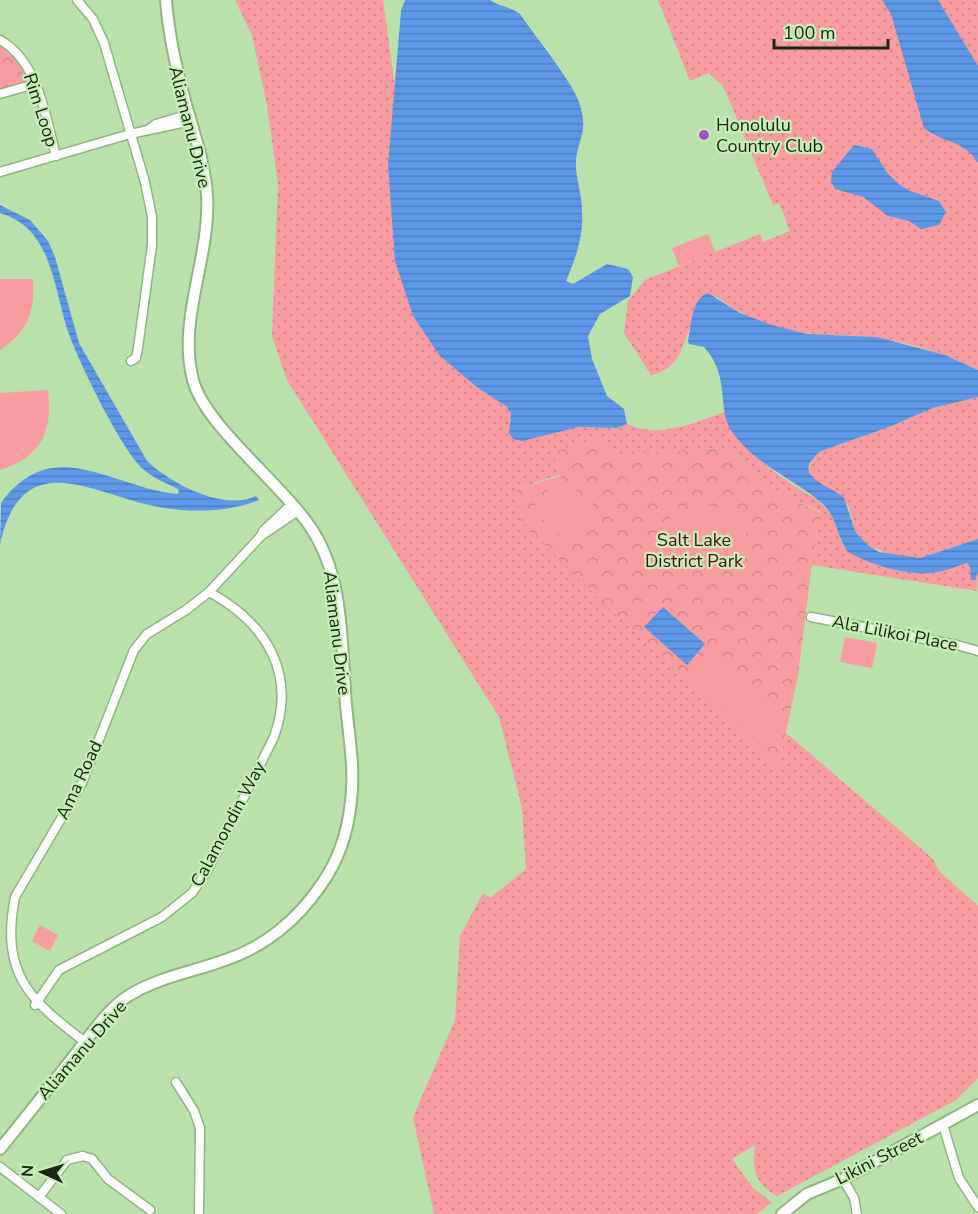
<svg xmlns="http://www.w3.org/2000/svg" width="978" height="1214" font-family="'Nunito Sans',sans-serif">
	<style>
		.grass { fill: url(#grass-dots) }
		.park { fill: url(#park-crowns) }
		.garden { fill: #f89ca1 }
		.water { fill: url(#water-rules) }
		.lines { fill: none; stroke-linecap: round; stroke-linejoin: round }
		.minor-casing { stroke: #91b582; stroke-width: 11 }
		.tertiary-casing { stroke: #91b582; stroke-width: 14 }
		.minor { stroke: #fff; stroke-width: 8 }
		.tertiary { stroke: #fff; stroke-width: 10 }
		.poi-dot { fill: #a350bf; stroke: #c7edb8; stroke-width: 2 }
		.labels { text-anchor: middle; dominant-baseline: central; stroke-width: 4.5; stroke-linejoin: round; paint-order: stroke }
		.street-label { font-size: 18px; fill: #192713; stroke: #c7edb8 }
		.poi-label { font-size: 18px; fill: #192713; stroke: #c7edb8; text-anchor: start }
		.park-label { font-size: 18px; fill: #4f0b17; stroke: #c7edb8 }
	</style>
	<defs>
		<pattern id="grass-dots" width="8" height="8" patternUnits="userSpaceOnUse" patternTransform="scale(1.5)"><rect width="8" height="8" fill="#f89ca1"/><path d="M2 2h.1M6 6h.1" fill="none" stroke="#d4868a" stroke-width="1.8" stroke-linecap="round"/></pattern>
		<pattern id="park-crowns" width="20" height="18" patternUnits="userSpaceOnUse" patternTransform="scale(1.5)"><rect width="20" height="18" fill="#f89ca1"/><path d="M2 6a3 3 0 1 1 6 0M12 15a3 3 0 1 1 6 0" fill="none" stroke="#d4868a"/></pattern>
		<pattern id="water-rules" width="6" height="5" patternUnits="userSpaceOnUse" patternTransform="scale(1.5)"><rect width="6" height="5" fill="#5e99e9"/><path d="M0 2.5h6" fill="none" stroke="#4d7dbc"/></pattern>
	</defs>
	<rect width="100%" height="100%" fill="#bae0ab"/>
	<g class="grass">
		<path d="M235 0H383L395 87 389 165 440 356 478 388 506 406 511 414 509 433 579 427 617 428 627 424C659 439 694 423 725 412 733 445 774 472 801 490 809 495 818 499 824 506 835 516 838 534 844 547 889 571 918 580 967 563L976 577 978 572 977 591 812 565 821 512 780 493 733 452 715 448 617 455 517 489 521 521 629 626 684 674 778 768 786 733 933 859 939 871 978 906V1078L956 1100 777 1196C756 1185 751 1168 755 1145L732 1159 753 1188 772 1202 757 1214H434L413 1117 455 1020 460 936 483 893 490 898 526 869 522 808 499 717 287 380 272 336 278 184 267 105 252 35Z"/>
		<path d="M658 0H978V370C947 354 912 343 877 338 860 335 844 336 827 335 785 333 748 321 716 296 709 304 698 312 693 321 682 342 682 369 651 375L624 333 628 301 645 280 760 234 763 242 790 231 779 203 773 205 723 86 709 73 690 81Z"/>
		<path d="M978 397V539L920 558 891 555 869 546 856 533 848 505 812 479 809 470 812 459 821 451 889 427 933 408Z"/>
	</g>
	<g class="park">
		<path d="M0 47C17 58 22 68 29 86L0 94Z"/>
		<path d="M598 437 617 455 715 448 733 452 780 493 821 513 812 564 798 675 778 769 684 674 609 609 521 521 517 489 560 476 553 452Z"/>
	</g>
	<g class="garden">
		<path d="M708 234 715 252 679 266 672 248Z"/>
		<path d="M0 279H33C35 312 28 331 0 350Z"/>
		<path d="M48 390C53 432 41 457 0 470V393Z"/>
		<path d="M560 476 597 509 568 541 535 512V505Z"/>
		<path d="M706 506 735 509 755 524 710 574H703L657 531 669 519Z"/>
		<path d="M845 637 877 643 872 668 840 662Z"/>
		<path d="M710 655 772 710 769 714 783 726 764 747 689 679Z"/>
		<path d="M40 925 58 935 50 951 32 941Z"/>
	</g>
	<g class="water">
		<path d="M405 0H490C500 7 510 6 520 14 535 36 571 80 579 102 589 132 579 135 576 160 575 177 582 193 582 210 584 235 576 258 566 281L573 284 607 264 628 269 633 277 630 296 600 314 588 336 592 359 607 396 624 409 627 424 617 428 579 427 522 441 513 439 509 433 511 414 506 406 478 388 440 356 413 316 395 261 388 165 401 11Z"/>
		<path d="M882 0H938L978 66V163C965 140 942 143 924 128L891 14Z"/>
		<path d="M854 145 872 149 888 174 900 185 910 191 939 201 946 212 939 225 921 229 909 221 888 216 863 197 835 189 831 181 832 172Z"/>
		<path d="M0 205 30 220 48 241 55 257 79 343 147 461C170 483 225 512 256 496L259 500C229 512 191 513 159 507 95 496 22 441 0 545L1 503C53 432 112 488 177 494L179 492 178 489C166 483 153 478 143 469 121 449 81 366 70 337 53 293 55 229 0 213Z"/>
		<path d="M708 293 740 313 772 325 807 334 877 337 945 355 978 370V397L933 408 889 427 821 451C788 477 829 484 844 498L856 533 869 546 879 552 920 558 978 539V572L975 580H971L970 567 967 563C955 567 943 572 930 573 905 575 871 565 848 552 837 538 837 517 823 504 794 479 756 465 733 433 715 408 732 378 704 347L689 344 688 341C691 327 692 297 708 293Z"/>
		<path d="M663 607 705 644 687 665 644 627Z"/>
	</g>
	<g class="lines">
		<g class="minor-casing">
			<g id="minor">
				<path d="M77 0 93 19 104 43 145 182 152 217V245L138 348 136 358 131 361"/>
				<path d="M0 40C38 61 46 117 56 156"/>
				<path d="M0 94 35 84"/>
				<path d="M149 129 156 124 189 114"/>
				<path d="M0 172 130 134 191 121"/>
				<path d="M261 536 263 531 292 504"/>
				<path d="M811 617 957 645 978 651"/>
				<path d="M35 1005 59 970 162 917 192 893 207 871 274 737C297 673 266 623 209 592"/>
				<path d="M85 1042C30 1000 0 975 15 897L82 783 134 650 147 634 186 610 209 592 261 536 298 511"/>
				<path d="M176 1082 194 1111 200 1128 199 1214"/>
				<path d="M943 1125 959 1178 978 1207"/>
				<path d="M0 1167 61 1214"/>
				<path d="M843 1179 854 1198 857 1214"/>
				<path d="M39 1197 67 1160 83 1156 92 1159 108 1179 150 1210"/>
			</g>
		</g>
		<g class="tertiary-casing">
			<g id="tertiary">
				<path d="M0 1149C26 1117 52 1084 77 1052 92 1033 108 1009 128 996 158 977 193 972 225 960 265 947 298 919 321 885 339 860 348 831 351 801 355 769 349 737 346 705 341 645 345 576 309 525 281 484 204 424 193 380 177 319 211 257 207 195 205 167 197 142 189 115 178 77 169 40 166 0"/>
				<path d="M782 1214 807 1194 843 1179 978 1105"/>
			</g>
		</g>
		<use href="#minor" class="minor"/>
		<use href="#tertiary" class="tertiary"/>
	</g>
	<circle class="poi-dot" cx="704" cy="135" r="6"/>
	<g class="labels">
		<g class="street-label">
			<text transform="translate(41 110) rotate(72)">Rim Loop</text>
			<text transform="translate(190 127) rotate(76)">Aliamanu Drive</text>
			<text transform="translate(337 633) rotate(83)">Aliamanu Drive</text>
			<text transform="translate(895 633) rotate(11)">Ala Lilikoi Place</text>
			<text transform="translate(79 780) rotate(-65)">Ama Road</text>
			<text transform="translate(228 824) rotate(-62)">Calamondin Way</text>
			<text transform="translate(82 1050) rotate(-49)">Aliamanu Drive</text>
			<text transform="translate(879 1158) rotate(-27)">Likini Street</text>
		</g>
		<g class="poi-label">
			<text x="716" y="125">Honolulu<tspan x="716" dy="21">Country Club</tspan></text>
		</g>
		<g class="park-label">
			<text x="694" y="540">Salt Lake<tspan x="694" dy="21">District Park</tspan></text>
		</g>
	</g>
	<g transform="translate(42 1172) rotate(274)" stroke="#c7edb8" stroke-width="4.5" paint-order="stroke">
	<path d="M0-4.5L10 22L0 15L-10 22Z" fill="#192713"/>
	<text y="-9" font-size="16" font-weight="bold" text-anchor="middle" fill="#192713">N</text>
	</g>
	<path d="M774 39v9h114v-9" fill="none" stroke="#192713" stroke-width="3"/>
	<text x="783" y="39" font-size="18" fill="#192713" stroke="#c7edb8" stroke-width="4.5" paint-order="stroke">100 m</text>
</svg>
